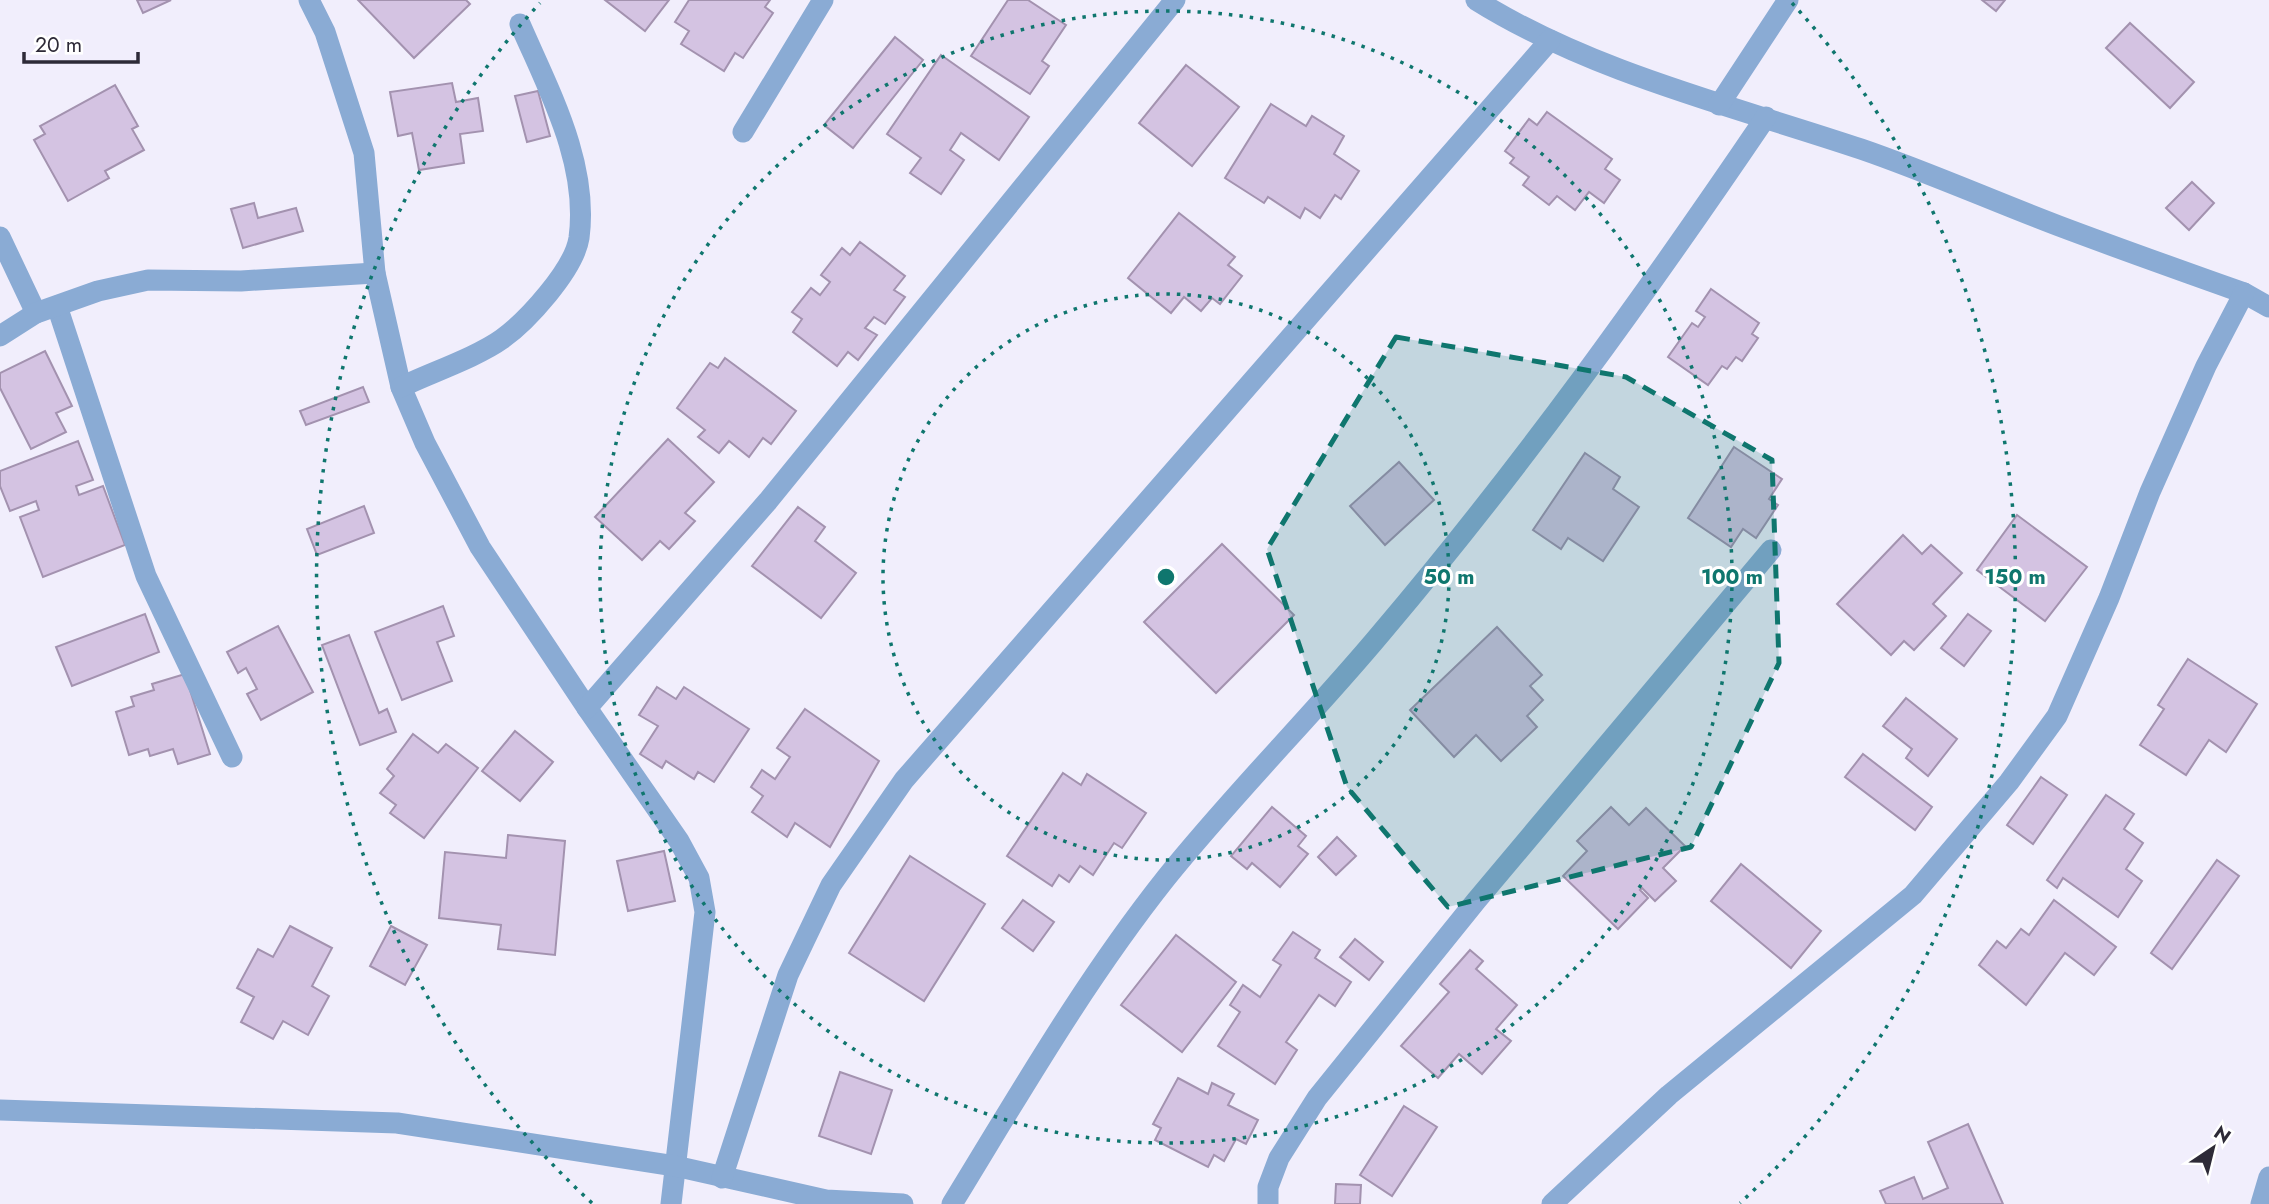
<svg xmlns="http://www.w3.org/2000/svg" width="2269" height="1204" font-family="Jost,sans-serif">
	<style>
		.building { fill: #d4c3e2; stroke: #a392af; stroke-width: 2 }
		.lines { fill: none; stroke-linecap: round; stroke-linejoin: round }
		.minor { stroke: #8aabd4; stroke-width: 21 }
		.marked { fill: #0f766e; fill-opacity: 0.2; stroke: #0f766e; stroke-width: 5; stroke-dasharray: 14 9; stroke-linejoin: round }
		.ring { fill: none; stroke: #0f766e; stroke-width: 3.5; stroke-dasharray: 3.5 7 }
		.centre { fill: #0f766e; stroke: #fff; stroke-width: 3.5 }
		.ring-label { font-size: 21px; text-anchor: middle; font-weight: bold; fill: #0f766e; stroke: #fff; stroke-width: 6; stroke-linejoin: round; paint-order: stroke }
	</style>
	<rect width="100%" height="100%" fill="#f1eefc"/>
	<g class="building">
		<path d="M137 0H171L143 13Z"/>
		<path d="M358 0H466L470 4 414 58Z"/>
		<path d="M605 0H669L645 31Z"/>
		<path d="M689 0H770L765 7 773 13 743 58 735 53 724 71 681 44 689 31 675 22Z"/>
		<path d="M1008 0H1028L1066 25 1042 61 1049 66 1030 94 971 56Z"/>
		<path d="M1982 0H2005L1996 11Z"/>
		<path d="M2130 23 2194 82 2170 108 2106 48Z"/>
		<path d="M895 37 923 60 853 148 824 125Z"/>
		<path d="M941 55 1029 117 999 160 961 133 950 150 964 160 941 194 910 173 921 158 887 134Z"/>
		<path d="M1186 65 1239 107 1192 166 1139 123Z"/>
		<path d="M452 83 456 102 478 98 483 131 460 134 464 163 419 170 412 133 398 136 390 92Z"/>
		<path d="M115 85 138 126 132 129 144 150 105 171 109 178 68 201 34 140 45 134 40 126Z"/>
		<path d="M538 91 550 136 527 142 515 96Z"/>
		<path d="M1271 104 1306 126 1312 116 1344 136 1334 154 1359 171 1341 199 1335 195 1320 218 1305 208 1300 218 1268 197 1264 203 1225 178Z"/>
		<path d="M1547 112 1612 159 1605 169 1620 180 1604 203 1589 192 1575 210 1557 196 1549 205 1523 185 1529 177 1510 163 1514 158 1505 151 1529 119 1537 125Z"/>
		<path d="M2192 182 2214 203 2189 230 2166 208Z"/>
		<path d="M254 203 258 218 296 208 303 231 243 248 231 209Z"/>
		<path d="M1179 213 1235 257 1228 265 1242 276 1220 304 1212 298 1201 311 1184 297 1171 313 1128 278Z"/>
		<path d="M860 242 905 276 894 290 905 297 885 324 874 317 865 328 877 335 858 360 848 352 837 366 793 332 802 319 792 312 811 288 820 295 830 282 821 275 842 248 850 255Z"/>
		<path d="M1711 289 1759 323 1752 334 1758 338 1742 361 1736 357 1727 369 1722 366 1708 385 1668 357 1692 323 1698 327 1705 317 1696 311Z"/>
		<path d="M45 351 72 406 56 413 66 432 31 449 0 388V373Z"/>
		<path d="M725 358 796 411 771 444 763 438 749 457 729 441 719 453 698 437 705 430 677 408 710 363 718 368Z"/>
		<path d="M363 387 369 402 306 425 300 411Z"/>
		<path d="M668 439 714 482 685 513 695 521 669 549 660 541 642 560 595 517Z"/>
		<path d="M78 441 93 480 76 486 79 495 103 486 125 545 43 577 20 517 39 510 36 501 10 511 0 486V471Z"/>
		<path d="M1734 447 1782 479 1769 499 1778 505 1756 538 1743 529 1731 547 1688 518Z"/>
		<path d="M1585 453 1620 477 1613 489 1639 507 1603 561 1568 538 1561 549 1533 530Z"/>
		<path d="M1399 462 1434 500 1385 545 1350 506Z"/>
		<path d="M364 506 374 533 317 555 307 529Z"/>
		<path d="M798 507 825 527 815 541 856 573 821 618 752 566Z"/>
		<path d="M2017 515 2087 567 2045 621 1977 570Z"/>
		<path d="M1903 535 1922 554 1931 545 1962 573 1933 604 1946 616 1914 650 1904 641 1891 655 1837 604Z"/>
		<path d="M1222 544 1294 615 1216 693 1144 622Z"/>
		<path d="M443 606 454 636 437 642 452 681 402 700 375 632Z"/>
		<path d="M145 614 159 652 72 686 56 647Z"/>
		<path d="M1968 614 1991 631 1964 666 1941 648Z"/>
		<path d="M278 626 313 692 261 720 247 694 257 689 246 668 238 673 227 652Z"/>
		<path d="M1497 627 1542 675 1530 686 1543 700 1527 716 1537 727 1501 761 1476 735 1454 757 1410 710Z"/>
		<path d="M349 635 379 713 387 709 396 732 360 745 322 645Z"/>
		<path d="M2188 659 2257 704 2226 752 2209 740 2186 775 2140 745 2164 709 2158 705Z"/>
		<path d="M185 674 210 754 178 764 173 749 150 756 148 749 129 755 116 712 134 706 131 697 154 690 152 684Z"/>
		<path d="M657 687 676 699 684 687 749 729 714 782 698 772 694 779 666 761 662 768 640 754 658 726 639 715Z"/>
		<path d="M1906 698 1957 739 1928 776 1906 758 1912 749 1883 726Z"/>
		<path d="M805 709 879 761 830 847 795 823 787 837 752 812 763 796 751 787 762 770 775 779 790 757 777 748Z"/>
		<path d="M515 731 553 762 520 801 482 771Z"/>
		<path d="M413 734 438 753 446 744 478 768 424 838 390 813 396 805 380 793 394 776 387 769Z"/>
		<path d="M1863 754 1932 807 1915 830 1845 777Z"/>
		<path d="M1063 773 1081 785 1087 774 1146 813 1122 848 1114 843 1093 875 1080 866 1069 882 1059 875 1052 886 1007 856Z"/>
		<path d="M2041 777 2067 795 2033 844 2007 825Z"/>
		<path d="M2106 795 2134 814 2124 829 2143 843 2126 869 2142 881 2118 917 2063 878 2057 888 2047 880Z"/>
		<path d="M1272 807 1306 836 1298 846 1308 854 1280 887 1252 863 1247 869 1231 856Z"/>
		<path d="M1611 807 1629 825 1646 808 1685 846 1663 868 1676 881 1655 901 1642 888 1640 890 1648 898 1618 929 1563 876 1587 851 1577 841Z"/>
		<path d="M508 835 565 841 555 955 498 949 501 925 439 918 445 852 506 858Z"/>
		<path d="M1337 837 1356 856 1336 875 1318 857Z"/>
		<path d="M664 851 675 901 628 911 617 861Z"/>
		<path d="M910 856 985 904 924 1001 849 953Z"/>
		<path d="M2217 860 2239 876 2172 969 2151 953Z"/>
		<path d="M1741 864 1821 931 1791 968 1711 901Z"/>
		<path d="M1023 900 1054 922 1033 951 1002 928Z"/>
		<path d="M2054 900 2116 947 2094 975 2065 953 2026 1005 1979 965 1997 941 2006 948 2021 929 2029 935Z"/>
		<path d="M290 926 332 948 312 986 329 996 308 1035 283 1021 273 1039 241 1022 254 997 237 988 258 949 273 957Z"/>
		<path d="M391 926 427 945 405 985 370 966Z"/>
		<path d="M1293 932 1320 950 1315 958 1351 982 1335 1006 1319 995 1286 1042 1297 1050 1275 1084 1218 1046 1240 1012 1230 1005 1243 985 1260 997 1281 965 1273 960Z"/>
		<path d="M1176 935 1236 982 1182 1052 1121 1005Z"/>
		<path d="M1355 939 1383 962 1369 980 1340 957Z"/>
		<path d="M1470 950 1483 961 1476 969 1517 1005 1496 1029 1511 1041 1482 1074 1459 1054 1438 1078 1401 1046 1449 992 1440 984Z"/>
		<path d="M840 1072 892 1090 871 1154 819 1136Z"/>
		<path d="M1178 1078 1208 1094 1212 1083 1234 1094 1228 1105 1258 1120 1246 1144 1236 1139 1224 1161 1214 1155 1208 1167 1155 1140 1161 1128 1153 1124Z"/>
		<path d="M1404 1106 1437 1127 1392 1196 1360 1175Z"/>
		<path d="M1968 1124 2003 1204H1886L1880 1191 1914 1177 1923 1199 1948 1188 1928 1142Z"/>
		<path d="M1336 1184 1361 1185 1360 1204H1335Z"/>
	</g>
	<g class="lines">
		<g class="minor">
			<path d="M309 0 325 32 364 153 375 273 401 387 425 443 480 547 587 708 679 841 699 878 705 912 671 1204"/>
			<path d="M1476 0C1591 72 1733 106 1861 149 1928 172 1993 201 2059 226 2120 249 2182 271 2244 293L2269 307"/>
			<path d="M1719 105 1788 0"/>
			<path d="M743 132 823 0"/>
			<path d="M0 237 36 313"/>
			<path d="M57 306 146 576 232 757"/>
			<path d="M0 336 36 313 98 291 148 280 241 281 375 273"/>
			<path d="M401 387C430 373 477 357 502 339 527 321 574 270 579 238 589 163 549 91 520 24"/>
			<path d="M587 708 768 501 1175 0"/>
			<path d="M0 1110 397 1123 675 1166 826 1200 903 1204"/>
			<path d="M722 1178 788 975 831 885 904 780 1550 40"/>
			<path d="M952 1204C1020 1093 1085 980 1166 878 1234 793 1312 716 1382 632 1521 468 1646 294 1766 117"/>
			<path d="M1268 1204V1187L1279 1158 1317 1098 1476 901 1771 550"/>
			<path d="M1552 1204 1669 1095 1913 895 2009 782 2057 716 2109 598 2150 492 2206 366 2244 293"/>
			<path d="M2261 1204 2269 1177"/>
		</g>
	</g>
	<path class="marked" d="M1396 337 1626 377 1772 460 1779 663 1691 847 1448 907 1347 787 1267 549Z"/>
	<g class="ring">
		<circle cx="1166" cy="577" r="283"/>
		<circle cx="1166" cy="577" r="566"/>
		<path d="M592 1203A849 849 0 0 1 540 3M1792 3A849 849 0 0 1 1740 1203"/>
	</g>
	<circle cx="1166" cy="577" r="10" class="centre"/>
	<g class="ring-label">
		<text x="1449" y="584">50 m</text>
		<text x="1732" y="584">100 m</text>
		<text x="2015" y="584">150 m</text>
	</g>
	<g transform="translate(2213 1148) rotate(35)" stroke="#ffffff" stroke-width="5" paint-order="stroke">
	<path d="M0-5L12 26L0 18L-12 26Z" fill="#2d2a37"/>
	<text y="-10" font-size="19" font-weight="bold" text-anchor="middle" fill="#2d2a37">N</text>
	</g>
	<path d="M24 52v10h114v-10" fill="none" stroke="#2d2a37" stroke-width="3.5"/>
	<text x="35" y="52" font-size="21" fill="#2d2a37" stroke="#ffffff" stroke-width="5" paint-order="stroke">20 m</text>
</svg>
